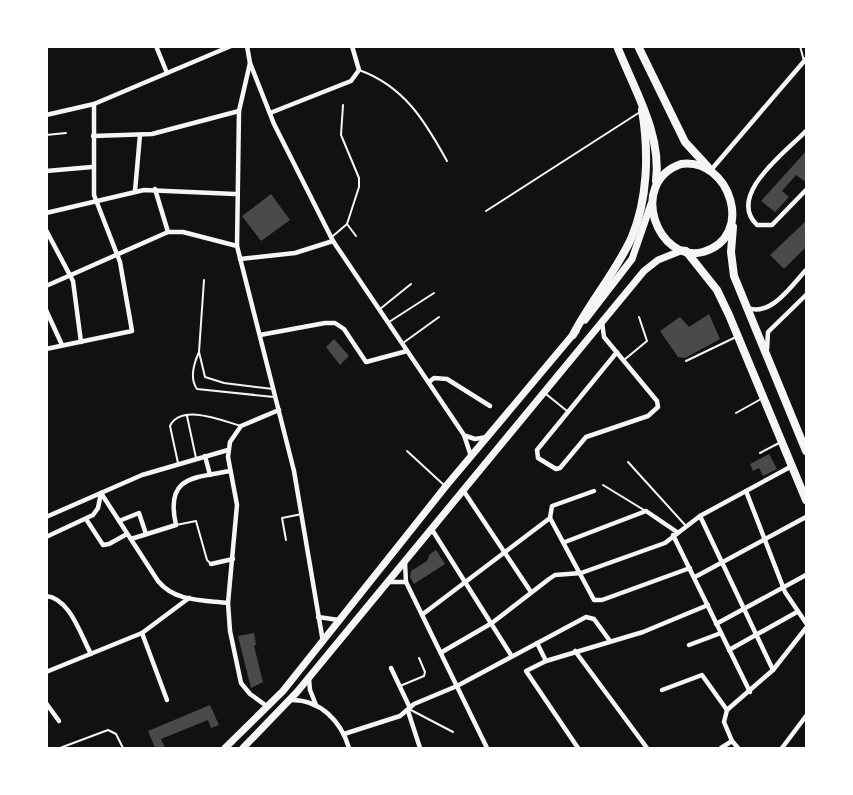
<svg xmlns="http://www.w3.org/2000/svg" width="853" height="795" font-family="'Fira Sans',sans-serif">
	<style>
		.building { fill: #4a4a4a }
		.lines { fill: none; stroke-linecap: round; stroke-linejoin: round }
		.service { stroke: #f5f5f5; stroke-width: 2 }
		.minor { stroke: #f5f5f5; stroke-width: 4.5 }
		.secondary { stroke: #f5f5f5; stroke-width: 7 }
		.primary { stroke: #f5f5f5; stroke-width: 8 }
	</style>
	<rect width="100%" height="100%" fill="#111"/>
	<g class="building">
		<path d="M807 150V183L796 175 782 191 789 197 775 212 761 201Z"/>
		<path d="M271 194 290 220 261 241 242 216Z"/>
		<path d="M807 220V246L784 269 770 255Z"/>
		<path d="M709 314 720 339 685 358 678 357 660 331 680 317 689 327Z"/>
		<path d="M334 339 349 356 340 365 326 347Z"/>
		<path d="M769 454 777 469 763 476 759 468 753 471 750 464Z"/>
		<path d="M436 550 445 564 414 584 410 577 411 571 427 561 430 554Z"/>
		<path d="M254 633 256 644 254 646 263 682 251 688 238 636Z"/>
		<path d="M210 705 219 725 211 728 208 720 161 739 165 748H155L148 731Z"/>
	</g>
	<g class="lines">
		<g class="service">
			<path d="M800 46 804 61"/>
			<path d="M359 70C404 86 425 121 447 161"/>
			<path d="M46 135 66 133"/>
			<path d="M486 211 640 112"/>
			<path d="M347 224 356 236"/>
			<path d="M333 236 347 224 359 187V178L341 135 343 105"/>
			<path d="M204 280 199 352 205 377 224 383 273 389"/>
			<path d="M380 309 411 284"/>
			<path d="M389 322 434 293"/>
			<path d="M403 343 439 317"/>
			<path d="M199 352C194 363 189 378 197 389L274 397"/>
			<path d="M624 360 647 341 639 317"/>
			<path d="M686 361 736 337"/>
			<path d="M546 394 567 411"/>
			<path d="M736 413 761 399"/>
			<path d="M187 416 196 458"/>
			<path d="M407 451 445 486"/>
			<path d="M760 453 779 443"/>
			<path d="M628 462 686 526"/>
			<path d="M178 463 170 426C181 403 223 421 241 426"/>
			<path d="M603 485 644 510"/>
			<path d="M176 525 196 521 207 560 211 564"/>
			<path d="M286 540 282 518 302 514"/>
			<path d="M400 686 424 676 425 672 419 658"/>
			<path d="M409 709 453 732"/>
			<path d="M60 748 108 730 116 734 123 748"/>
		</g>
		<g class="minor">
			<path d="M156 46 167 73"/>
			<path d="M247 46 250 63 274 124 333 241 464 435 471 456"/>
			<path d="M250 63 239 111 237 246 294 471 323 642"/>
			<path d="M270 113 351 81 359 70 352 46"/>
			<path d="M46 115 94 104 231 46"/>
			<path d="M806 131C786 152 726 195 757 225H772L806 190"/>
			<path d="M93 136 152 134 239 111"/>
			<path d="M711 170 806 59"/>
			<path d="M46 171 92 167"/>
			<path d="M155 189 168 232"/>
			<path d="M135 191 140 135"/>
			<path d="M46 213 144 190 235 194"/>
			<path d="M46 230 73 281 81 342"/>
			<path d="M240 259 295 253 333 241"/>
			<path d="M46 286 168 232H183L237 246"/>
			<path d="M748 308C771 317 792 285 806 270"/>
			<path d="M46 310 62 345"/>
			<path d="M602 322 604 337 657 401 658 407 648 416 586 437 560 468 556 469 538 458 537 450 617 352"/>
			<path d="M260 335 325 323H335L344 329 366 362 407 351"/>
			<path d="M46 349 132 331 120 262 94 195V104"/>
			<path d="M767 349 768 332 806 295"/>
			<path d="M429 382 434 378 447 379 490 406"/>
			<path d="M466 436 475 439 487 437"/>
			<path d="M205 456 210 475"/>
			<path d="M463 490 531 592"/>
			<path d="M594 491 552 506 550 518 594 600H602L690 568"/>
			<path d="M746 491 785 592 806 623"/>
			<path d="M101 493 158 581C175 602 203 600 228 603"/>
			<path d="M700 516 773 670"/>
			<path d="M46 517 142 475 228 450"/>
			<path d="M86 519 103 545 109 544 127 534"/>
			<path d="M119 521 139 513 146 534"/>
			<path d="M431 528 511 655"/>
			<path d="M673 535 750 692"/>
			<path d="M46 537 93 515 98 508 101 493"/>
			<path d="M131 539 176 525C165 477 192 478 230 471"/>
			<path d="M565 542 646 511 677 532"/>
			<path d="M405 563 406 582 487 748"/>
			<path d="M211 564 233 559"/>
			<path d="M695 577 806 517"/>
			<path d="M388 582H406"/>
			<path d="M46 596C70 598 81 636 91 654"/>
			<path d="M423 614 550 518"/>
			<path d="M318 617 339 620"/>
			<path d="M716 624 806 575"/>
			<path d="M142 633 167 700"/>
			<path d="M537 643 546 661"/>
			<path d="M689 645 721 633"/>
			<path d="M729 650 797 612"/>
			<path d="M575 651 647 748"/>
			<path d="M442 652 492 623 549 579 555 575 581 573 665 543 700 516 792 466"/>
			<path d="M391 668 410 708"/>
			<path d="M46 672 142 633 189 598"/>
			<path d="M309 679 310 690 316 705"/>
			<path d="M662 690 702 675 727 710"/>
			<path d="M290 700C320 699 341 721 349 748"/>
			<path d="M46 703 59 721"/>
			<path d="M268 707 250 694 241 683 230 631 228 603 237 505 228 457 230 442 241 426 279 410"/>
			<path d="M408 711 420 748"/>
			<path d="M344 734 400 716 414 704 457 686 586 617 594 619 610 641"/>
			<path d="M732 741 738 748"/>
			<path d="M578 748 526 671 546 661 643 632 708 605"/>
			<path d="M721 748 732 741 724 722 727 710 773 670 806 628"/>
			<path d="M782 748 806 716"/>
		</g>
		<g class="secondary">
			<path d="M585 320 632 259 651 204"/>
			<path d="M225 748 283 691 446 486 576 331"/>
			<path d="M243 748 297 692 644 271 658 260 683 250"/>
		</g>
		<g class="primary">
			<path d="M617 46C634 89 662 134 656 181"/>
			<path d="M638 46 685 142 708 167"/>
			<path d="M681 164C730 157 756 237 703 252 658 264 627 183 681 164Z"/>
			<path d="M733 227 731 252 734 276 806 451"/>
			<path d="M686 251 717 290 729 315 806 500"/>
			<path d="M573 335C590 302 615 273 631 239 648 200 649 152 642 110"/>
		</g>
	</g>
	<rect width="853" height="795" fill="none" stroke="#ffffff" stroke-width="96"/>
</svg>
